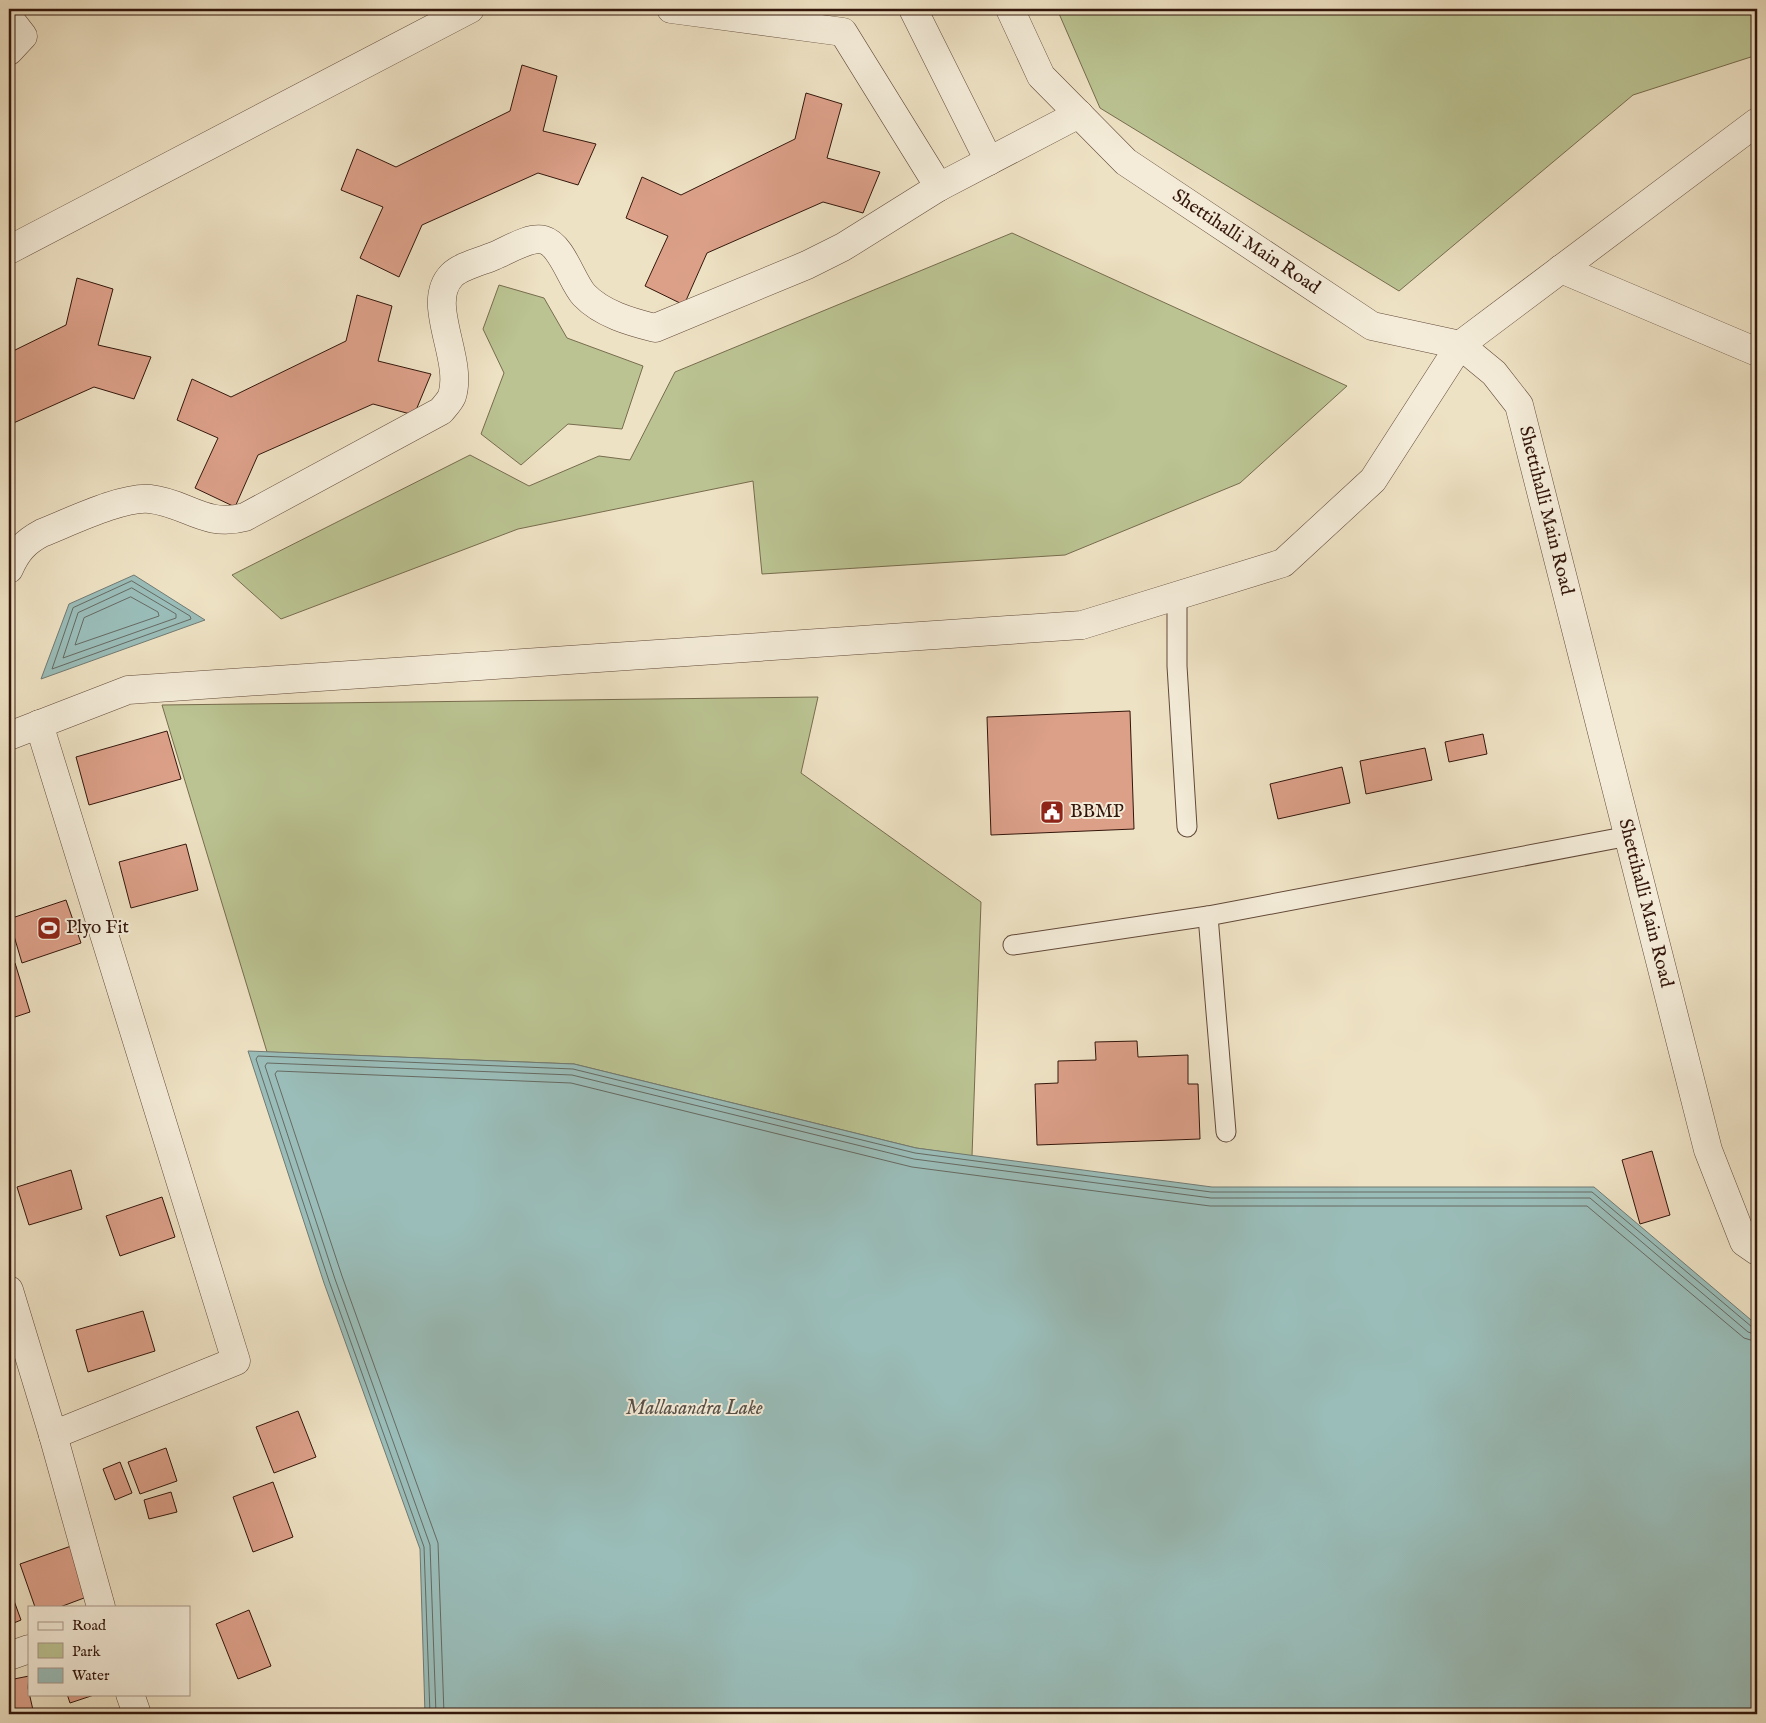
<svg xmlns="http://www.w3.org/2000/svg" width="1766" height="1723" font-family="'IM FELL English',serif">
	<style>
		.green { fill: #bbc392; stroke: #776c4e }
		.water { fill: #9abdb9; stroke: #717a73 }
		.lines { fill: none; stroke-linecap: round; stroke-linejoin: round }
		.shore { stroke: #666a62; stroke-width: 1 }
		.building { fill: #dca089; stroke: #33160b }
		.service-casing { stroke: #624939; stroke-width: 21 }
		.minor-casing { stroke: #624939; stroke-width: 29 }
		.tertiary-casing { stroke: #624939; stroke-width: 29 }
		.service { stroke: #f4ecd9; stroke-width: 19 }
		.minor { stroke: #f4ecd9; stroke-width: 28 }
		.tertiary { stroke: #f4ecd9; stroke-width: 28 }
		.labels { text-anchor: middle; dominant-baseline: central; stroke-width: 4; stroke-linejoin: round; paint-order: stroke }
		.street-label { font-size: 19px; fill: #33160b; stroke: #f4ecd9 }
		.poi-label { font-size: 19px; fill: #33160b; stroke: #f4ecd9; text-anchor: start }
		.water-label { font-size: 20px; font-style: italic; fill: #575048; stroke: #f4ecd9 }
	</style>
	<rect width="100%" height="100%" fill="#eee2c4"/>
	<filter id="stains"><feTurbulence type="fractalNoise" baseFrequency=".004" numOctaves="4"/><feColorMatrix values="0 0 0 0 .2 0 0 0 0 .09 0 0 0 0 .02 0 0 0 .5 -.17"/></filter>
	<radialGradient id="worn" r=".72"><stop offset=".6" stop-color="#630" stop-opacity="0"/><stop offset="1" stop-color="#630" stop-opacity=".3"/></radialGradient>
	<g class="green">
		<path d="M1057 9H1757V55L1633 95 1399 291 1100 108Z"/>
		<path d="M1012 233 1347 386 1240 483 1065 555 762 574 753 481 518 529 281 619 232 575 470 455 529 486 599 456 630 460 675 372Z"/>
		<path d="M499 285 544 298 567 338 643 366 622 429 568 424 521 465 481 434 504 373 483 329Z"/>
		<path d="M818 697 801 773 981 902 972 1156 916 1148 574 1064 267 1052 162 705Z"/>
	</g>
	<g class="water">
		<path d="M134 575 205 620 41 679 69 604Z"/>
		<path d="M248 1051 574 1064 916 1148 1212 1187H1594L1757 1325V1714H425L420 1549 324 1283Z"/>
	</g>
	<g class="lines">
		<g class="shore">
			<path d="M132 581 190 616 191 619 52 669 73 608Z"/>
			<path d="M132 588 176 614V618L63 658 78 613Z"/>
			<path d="M131 597 158 612 159 616 75 645 84 618Z"/>
			<path d="M430 1714 424 1547 329 1281 256 1059 258 1056 573 1069 915 1153 1211 1192H1592L1752 1327 1757 1328"/>
			<path d="M436 1714 430 1545 335 1279 265 1066 267 1063 572 1075 914 1159 1211 1198H1590L1748 1332 1757 1335"/>
			<path d="M444 1714 438 1543 342 1276 275 1074 277 1071 571 1083 912 1167 1210 1206H1587L1744 1338 1757 1342"/>
		</g>
	</g>
	<g class="building">
		<path d="M522 65 557 76 543 131 596 144 578 185 538 173 422 225 399 277 360 258 383 207 341 190 357 149 396 167 510 111Z"/>
		<path d="M806 93 842 104 827 158 880 172 863 213 823 202 707 253 684 305 645 286 668 236 626 218 642 177 681 195 795 139Z"/>
		<path d="M77 278 113 289 98 345 151 357 134 399 94 387 9 425V353L66 325Z"/>
		<path d="M357 295 392 306 378 361 431 374 414 415 373 404 258 455 235 507 195 488 218 438 177 420 192 379 231 397 346 341Z"/>
		<path d="M1130 711 1134 829 991 835 987 717Z"/>
		<path d="M167 731 181 779 89 805 76 757Z"/>
		<path d="M1483 734 1487 754 1449 762 1445 742Z"/>
		<path d="M1425 748 1432 780 1366 794 1360 761Z"/>
		<path d="M1342 767 1350 803 1278 819 1270 784Z"/>
		<path d="M186 844 198 890 131 908 119 862Z"/>
		<path d="M66 900 81 943 22 963 9 919Z"/>
		<path d="M15 963 30 1012 9 1019V965Z"/>
		<path d="M1137 1041 1138 1057 1188 1055V1084H1198L1200 1139 1037 1145 1035 1084 1058 1083V1061L1096 1060 1095 1042Z"/>
		<path d="M1652 1151 1670 1215 1640 1224 1622 1160Z"/>
		<path d="M71 1170 82 1209 29 1225 17 1187Z"/>
		<path d="M162 1197 175 1237 120 1256 106 1216Z"/>
		<path d="M143 1311 155 1351 88 1372 76 1330Z"/>
		<path d="M298 1411 316 1457 274 1473 256 1427Z"/>
		<path d="M166 1448 177 1481 140 1494 128 1462Z"/>
		<path d="M120 1462 132 1493 115 1500 103 1469Z"/>
		<path d="M273 1482 293 1537 253 1552 233 1497Z"/>
		<path d="M171 1492 177 1512 149 1519 144 1500Z"/>
		<path d="M74 1545 92 1595 60 1607H35L20 1564Z"/>
		<path d="M9 1587 21 1620 9 1625Z"/>
		<path d="M249 1610 271 1666 238 1679 216 1624Z"/>
		<path d="M29 1676 28 1688 33 1710 9 1714V1680Z"/>
		<path d="M67 1694H97L70 1703Z"/>
	</g>
	<g class="lines">
		<g class="service-casing">
			<g id="service">
				<path d="M1177 596V666L1187 827"/>
				<path d="M1013 945 1208 916"/>
				<path d="M1226 1132 1208 916 1629 836"/>
			</g>
		</g>
		<g class="minor-casing">
			<g id="minor">
				<path d="M671 9 843 32 939 187"/>
				<path d="M913 9 989 161"/>
				<path d="M9 18 23 36 9 51"/>
				<path d="M9 250 470 9"/>
				<path d="M1561 269 1757 352"/>
				<path d="M9 569C17 551 25 542 42 533 70 522 123 496 150 499 187 503 205 528 245 517L441 411C445 406 450 401 452 396 464 358 424 303 452 275 461 266 482 261 494 256 507 251 529 236 544 240 562 245 572 282 584 295 602 314 631 322 655 328L807 265 843 247 939 187 1079 114"/>
				<path d="M9 1290 53 1435 236 1361 39 724"/>
				<path d="M53 1435 101 1607"/>
				<path d="M9 1656 29 1649"/>
				<path d="M130 1694 137 1714"/>
			</g>
		</g>
		<g class="tertiary-casing">
			<g id="tertiary">
				<path id="s1" d="M1010 9 1041 76 1126 162 1372 326 1460 345 1494 373 1519 405 1708 1150 1744 1242 1757 1251"/>
				<path d="M9 736 128 690 1082 625 1283 563 1373 480 1460 345 1757 122"/>
			</g>
		</g>
		<use href="#service" class="service"/>
		<use href="#minor" class="minor"/>
		<use href="#tertiary" class="tertiary"/>
	</g>
	<defs>
		<g id="civic-square" transform="scale(1.25)"><rect x="-9" y="-9" width="18" height="18" rx="4" fill="#8f2418" stroke="#f4ecd9"/><path d="M-.6-6.5H3V-4.5H.6V-3L4-1V1h2V6H-6V1h2V-1L-.6-3ZM-1.2 2.5V6h2.4V2.5Z" fill="#fff"/></g>
		<g id="stadium-square" transform="scale(1.25)"><rect x="-9" y="-9" width="18" height="18" rx="4" fill="#8f2418" stroke="#f4ecd9"/><path d="M0-5a6.5 5 0 1 0 0 10a6.5 5 0 1 0 0-10ZM-3.5-1.8h7v3.6h-7Z" fill="#fff"/></g>
	</defs>
	<g fill-rule="evenodd">
		<use href="#civic-square" x="1052" y="812"/>
		<use href="#stadium-square" x="49" y="928"/>
	</g>
	<g class="labels">
		<g class="street-label">
			<text stroke="none"><textPath href="#s1" startOffset="339">Shettihalli Main Road</textPath></text>
			<text stroke="none"><textPath href="#s1" startOffset="774">Shettihalli Main Road</textPath></text>
			<text stroke="none"><textPath href="#s1" startOffset="1179">Shettihalli Main Road</textPath></text>
		</g>
		<g class="poi-label">
			<text x="1070" y="812">BBMP</text>
			<text x="66" y="928">Plyo Fit</text>
		</g>
		<g class="water-label">
			<text x="694" y="1408">Mallasandra Lake</text>
		</g>
	</g>
	<rect width="1766" height="1723" fill="none" stroke="#eee2c4" stroke-width="30"/>
	<rect x="10" y="10" width="1746" height="1703" fill="none" stroke="#33160b" stroke-width="2.5"/>
	<rect x="15" y="15" width="1736" height="1693" fill="none" stroke="#33160b"/>
	<rect x="28" y="1606" width="162" height="90" fill="#f4ecd9" stroke="#a79687"/>
	<rect x="38" y="1622" width="25" height="8" fill="#f4ecd9" stroke="#a79687"/>
	<text x="72" y="1630" font-size="15" fill="#33160b">Road</text>
	<rect x="38" y="1643" width="25" height="15" fill="#bbc392" stroke="#a79687"/>
	<text x="72" y="1656" font-size="15" fill="#33160b">Park</text>
	<rect x="38" y="1668" width="25" height="15" fill="#9abdb9" stroke="#a79687"/>
	<text x="72" y="1680" font-size="15" fill="#33160b">Water</text>
	<rect width="100%" height="100%" filter="url(#stains)"/>
	<rect width="100%" height="100%" fill="url(#worn)"/>
</svg>
